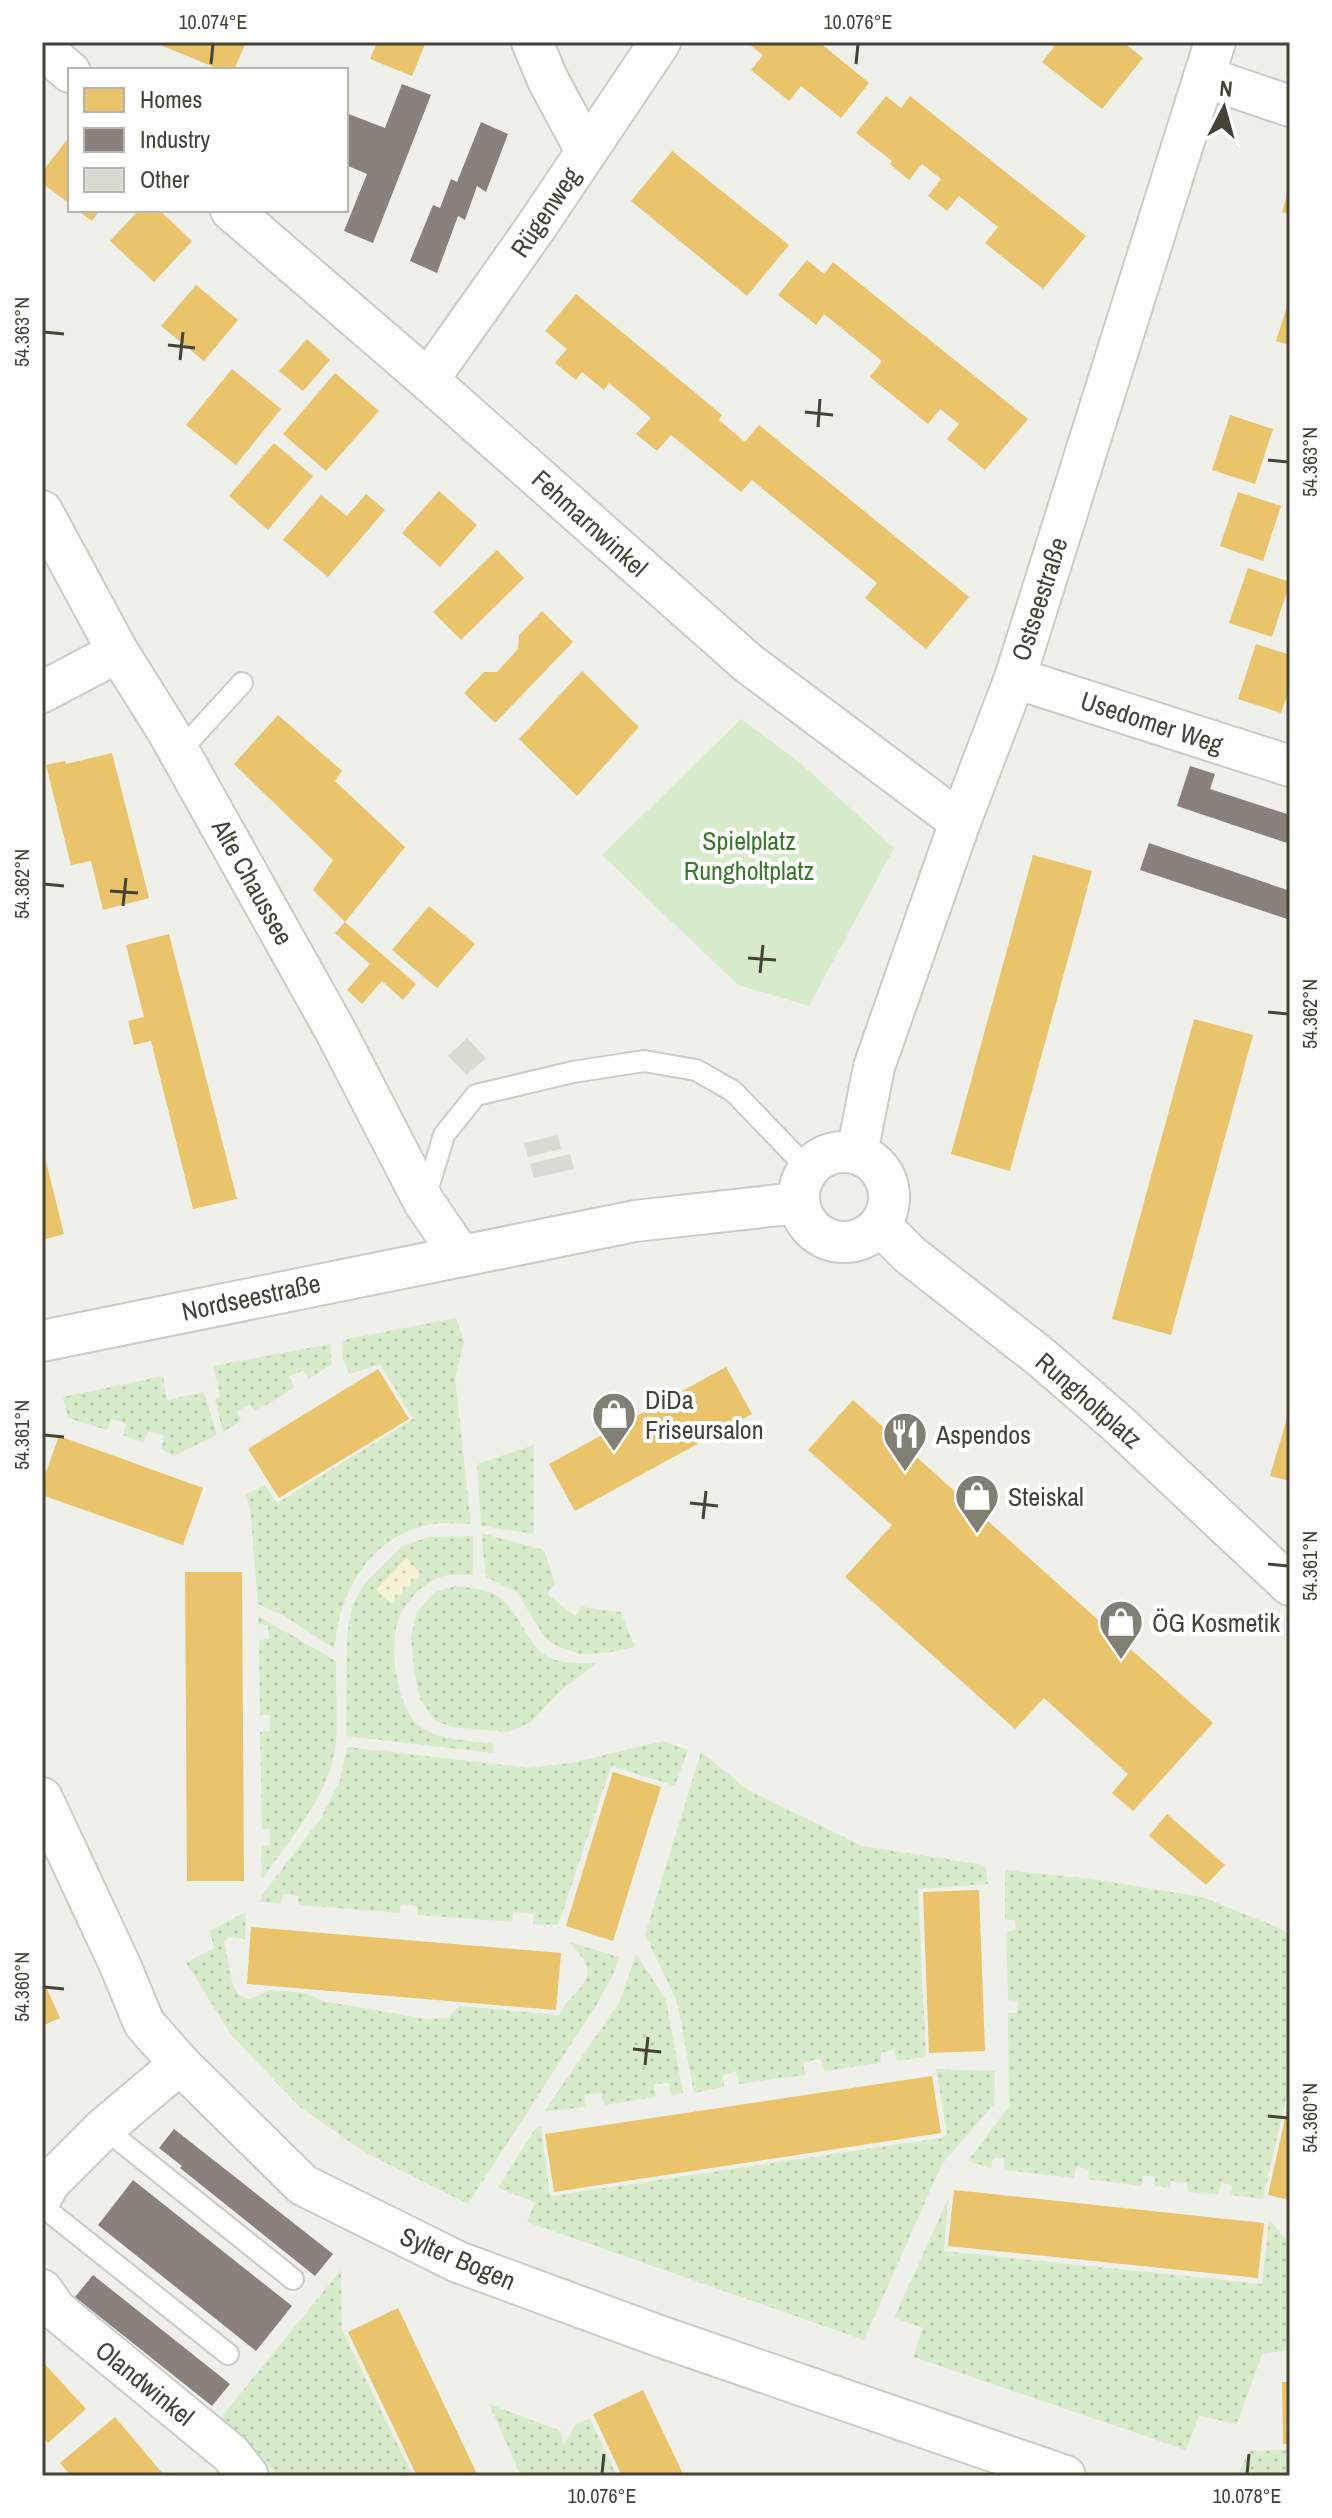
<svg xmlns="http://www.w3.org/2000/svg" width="1332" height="2518" font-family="'Archivo Narrow',sans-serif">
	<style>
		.grass { fill: url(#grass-dots) }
		.sand { fill: url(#sand-dots) }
		.park { fill: #d8ebca }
		.homes { fill: #e9c46a }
		.industry { fill: #8a817c }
		.building { fill: #dad9d2 }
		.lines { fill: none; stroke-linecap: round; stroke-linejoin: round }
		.service-casing { stroke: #ccccc6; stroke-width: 24 }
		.minor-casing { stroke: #ccccc6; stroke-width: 44 }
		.service { stroke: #fdfdfc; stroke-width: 20 }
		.minor { stroke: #fdfdfc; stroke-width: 40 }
		.ticks { fill: none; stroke: #464336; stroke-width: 3 }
		.labels { text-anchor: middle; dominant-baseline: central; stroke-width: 8; stroke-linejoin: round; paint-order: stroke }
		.street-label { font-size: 26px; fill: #464336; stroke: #fff }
		.park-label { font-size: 26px; fill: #39772a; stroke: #fff }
		.poi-label { font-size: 26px; fill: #464336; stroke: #fff; text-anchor: start }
		.neatline { fill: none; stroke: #464336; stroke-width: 3 }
		.ticks-label { font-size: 20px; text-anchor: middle; fill: #464336 }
	</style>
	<defs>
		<pattern id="grass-dots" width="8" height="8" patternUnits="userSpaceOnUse" patternTransform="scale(2)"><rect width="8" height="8" fill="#d8ebca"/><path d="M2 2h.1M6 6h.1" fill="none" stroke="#bbcbae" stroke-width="1.8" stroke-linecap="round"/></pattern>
		<pattern id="sand-dots" width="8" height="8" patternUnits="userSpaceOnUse" patternTransform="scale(2)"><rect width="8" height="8" fill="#f4f3d5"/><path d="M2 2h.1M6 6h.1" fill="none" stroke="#d3d2b7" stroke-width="1.8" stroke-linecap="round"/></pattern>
	</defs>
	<rect width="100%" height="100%" fill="#f0f0ea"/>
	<g class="grass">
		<path d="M456 1318 464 1341 455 1378 471 1524C459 1524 445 1522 434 1524 372 1533 338 1591 335 1649L286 1617 258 1604 250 1507 245 1495 265 1485 277 1503 413 1419 380 1364 350 1374 343 1360 342 1340Z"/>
		<path d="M330 1344 332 1364 309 1379 303 1370 289 1377 295 1387 255 1412 250 1404 237 1411 241 1421 223 1432 215 1399 220 1397 213 1366Z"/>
		<path d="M163 1376 167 1400 204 1392 217 1435 174 1456 161 1449 164 1436 148 1431 143 1443 123 1435 126 1423 111 1419 107 1430 68 1418 63 1397Z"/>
		<path d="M534 1445V1534L481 1526 477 1464Z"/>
		<path d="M481 1533 544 1550 555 1583 547 1594 575 1616 582 1607 621 1612 635 1647 606 1653 579 1654 557 1646 545 1638 517 1592 486 1577Z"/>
		<path d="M473 1536V1575C459 1575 444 1573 431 1581 419 1588 404 1605 399 1618 388 1646 396 1710 422 1728 442 1741 472 1740 494 1744L493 1753 346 1736 347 1635 352 1607 364 1584 402 1546 429 1537Z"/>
		<path d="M455 1586C493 1589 505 1595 524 1629 530 1640 537 1650 548 1657 561 1664 582 1663 597 1663L561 1690 530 1723 508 1732 452 1727 434 1720 420 1699 414 1671 411 1637 417 1611 435 1592Z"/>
		<path d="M258 1616 336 1661C335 1694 341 1735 331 1767 318 1808 285 1845 262 1880L261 1846 270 1845V1829H262L260 1732 270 1731V1715H260L259 1640 269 1639 268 1625 258 1624Z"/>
		<path d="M663 1741 688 1750 675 1786 611 1766 558 1925 533 1924 534 1914 513 1912 512 1922 417 1915V1906L401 1904 399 1913 298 1905V1896L283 1894 281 1904 261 1902 262 1895 321 1818 340 1780 347 1747 530 1768 576 1762Z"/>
		<path d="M701 1752 748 1790 862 1846 985 1865 988 1884 918 1889 926 2057 897 2061 894 2050 881 2052V2063L825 2071 821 2059 803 2062 805 2075 739 2084 736 2071 723 2075 724 2087 694 2093 677 2002 645 1934Z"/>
		<path d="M1005 1870 1092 1879 1202 1897 1282 1929 1290 1936V2081L1263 2199 1231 2195 1232 2185 1221 2183 1219 2195 1188 2192 1187 2183 1171 2181 1170 2188 1154 2186 1155 2176H1143L1142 2186 1088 2179 1089 2169 1076 2167 1074 2178 1004 2170V2158H993L991 2168 968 2161 1009 2106 1008 2013H1017L1018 2001 1008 2000 1006 1932 1016 1930 1015 1920H1005Z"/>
		<path d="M246 1912 245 1939 229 1937 224 1941 233 1985 239 1996 250 1999 270 1990 305 1993 322 2001 427 2019 448 2018 459 2006 559 2015C578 1981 607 1982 569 1942L619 1957 615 1971 597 2004 468 2204 368 2154 301 2108 232 2036 186 1963 214 1948 210 1931Z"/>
		<path d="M636 1954 666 2000 683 2093 671 2095 669 2083 654 2084 656 2097 604 2105 601 2093 584 2095 585 2107 544 2112 620 2001Z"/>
		<path d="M936 2069 995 2071 994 2104 942 2164 864 2340 527 2222 535 2202 498 2188 535 2129 541 2126 550 2196 941 2138 947 2134Z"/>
		<path d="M948 2199 944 2251 1262 2284 1269 2219 1290 2244V2350L1262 2354 1237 2424 1199 2416 1186 2450 913 2357 923 2328 894 2318Z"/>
		<path d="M341 2270 342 2330 413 2476H279L218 2421Z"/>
		<path d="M489 2404 561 2431 563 2446 576 2424 590 2418 617 2476H521Z"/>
		<path d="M1290 2450V2476H1257L1239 2470 1250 2451Z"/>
	</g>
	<path class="sand" d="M406 1558 421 1573 391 1603 376 1590Z"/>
	<path class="park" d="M741 719 798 761 894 848 809 1006 738 985 602 855Z"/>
	<g class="homes">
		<path d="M153 42H246L234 70H221Z"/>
		<path d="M377 42H426L412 76 370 59Z"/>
		<path d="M746 42H819L869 83 841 118 801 86 789 101 751 70 763 55Z"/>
		<path d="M1048 42H1123L1143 58 1102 109 1042 62 1054 47Z"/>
		<path d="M886 96 901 108 910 96 1086 236 1043 289 985 243 998 227 959 196 947 211 928 196 941 179 922 164 909 180 890 164 892 161 856 133Z"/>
		<path d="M70 136V204L42 183V172Z"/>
		<path d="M672 151 789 245 747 296 631 201Z"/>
		<path d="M1289 188 1290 189V214L1282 212Z"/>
		<path d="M77 210H100L92 221Z"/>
		<path d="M139 210H159L192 241 154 282 110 241Z"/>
		<path d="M807 260 824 274 833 262 1028 419 985 470 947 439 959 424 940 409 928 424 870 377 882 361 824 314 816 325 778 295Z"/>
		<path d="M196 285 238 320 204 361 161 326Z"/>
		<path d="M576 294 722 415 719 420 745 442 759 425 969 597 926 649 865 598 877 583 752 480 741 492 671 435 657 451 636 434 651 418 609 383 604 390 582 372 576 380 555 363 567 349 545 331Z"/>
		<path d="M1289 300H1290V345L1276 341Z"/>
		<path d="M307 339 330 360 303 391 279 371Z"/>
		<path d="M232 369 281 409 236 465 186 425Z"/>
		<path d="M335 373 379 411 326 471 283 434Z"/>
		<path d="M1230 415 1273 429 1255 484 1212 470Z"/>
		<path d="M274 443 313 476 268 530 229 496Z"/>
		<path d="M439 491 477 525 440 567 402 533Z"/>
		<path d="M1238 492 1281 506 1263 561 1220 546Z"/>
		<path d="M366 494 385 510 328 577 283 540 321 495 347 516Z"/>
		<path d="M497 550 524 578 461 640 433 612Z"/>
		<path d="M1248 568 1290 582 1272 637 1229 623Z"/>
		<path d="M542 611 573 642 495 723 464 693 484 672H497L518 649 519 635Z"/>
		<path d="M1256 644 1290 655V686L1281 713 1238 699Z"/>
		<path d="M582 671 639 727 577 796 519 739Z"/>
		<path d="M278 715 342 771 335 781 405 847 345 922 416 984 403 1000 382 981 362 1004 347 990 370 964 335 933 345 922 313 890 333 860 234 764Z"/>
		<path d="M112 753 149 898 103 910 91 861 71 865 46 765 65 761 66 764Z"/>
		<path d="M1033 855 1092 871 1010 1171 951 1154Z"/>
		<path d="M429 906 475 944 437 988 392 950Z"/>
		<path d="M169 934 237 1199 193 1209 151 1041 134 1045 128 1021 144 1017 126 945Z"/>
		<path d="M1194 1019 1253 1035 1171 1335 1112 1319Z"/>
		<path d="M42 1145 64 1234 42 1240Z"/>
		<path d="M726 1367 752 1414 575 1511 549 1464Z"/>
		<path d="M378 1369 409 1419 279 1498 248 1449Z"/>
		<path d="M853 1400 1213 1723 1133 1811 1112 1793 1128 1774 1044 1698 1015 1729 845 1577 892 1525 808 1450Z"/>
		<path d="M1290 1408V1481L1270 1476Z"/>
		<path d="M59 1436 203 1488 183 1545 42 1495V1483Z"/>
		<path d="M185 1572H242L244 1881H187Z"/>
		<path d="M613 1772 661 1787 613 1941 566 1926Z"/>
		<path d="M1167 1814 1225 1865 1206 1885 1149 1836Z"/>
		<path d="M979 1890 985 2051 929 2053 923 1892Z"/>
		<path d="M251 1927 561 1953 556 2010 247 1984Z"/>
		<path d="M42 1978 60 2018 42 2026Z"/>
		<path d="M932 2076 941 2133 554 2192 545 2134Z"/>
		<path d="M1289 2101H1290V2200L1268 2195Z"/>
		<path d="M954 2190 1264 2223 1258 2278 948 2246Z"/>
		<path d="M398 2308 430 2375 478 2476H417L380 2399 348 2332Z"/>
		<path d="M42 2361 86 2409 48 2443 42 2437Z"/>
		<path d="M1282 2382H1290V2444H1283Z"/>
		<path d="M643 2390 675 2457 684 2476H622L593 2414Z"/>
		<path d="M115 2417 163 2474 161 2476H71L60 2463Z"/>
	</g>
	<g class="industry">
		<path d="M402 84 431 95 373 243 344 231 367 174 346 165V113L385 128Z"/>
		<path d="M481 122 508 134 486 192 477 186 465 220 458 216 437 273 410 261 433 205 440 208 451 179 457 182Z"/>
		<path d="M1190 766 1215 774 1210 789 1290 815V844L1177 806Z"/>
		<path d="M1149 843 1290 891V920L1140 870Z"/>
		<path d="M174 2129 333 2254 315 2276 180 2168 182 2166 159 2148Z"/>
		<path d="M133 2180 292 2306 256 2351 98 2225Z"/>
		<path d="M93 2275 230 2384 212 2406 75 2297Z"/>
	</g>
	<g class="building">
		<path d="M467 1038 486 1058 467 1075 448 1056Z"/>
		<path d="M558 1135 561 1149 528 1157 524 1143Z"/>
		<path d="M570 1154 574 1169 534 1178 530 1164Z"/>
	</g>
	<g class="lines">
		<g class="service-casing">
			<g id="service">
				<path d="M179 752 242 683"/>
				<path d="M425 1198 444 1135 476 1095 573 1072 644 1061 696 1070 733 1091 808 1169"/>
				<path d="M104 2128 293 2279"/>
				<path d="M42 2206 228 2354"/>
			</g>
		</g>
		<g class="minor-casing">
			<g id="minor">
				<path d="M532 42 548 80 586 151"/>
				<path d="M42 48 70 72"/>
				<path d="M1204 77 1290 106"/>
				<path d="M231 210 428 380 748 663 960 822"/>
				<path d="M428 380 536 227 660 42"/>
				<path d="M42 511 118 652 167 730 335 1030 424 1202 460 1255"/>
				<path d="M1015 678 1290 766"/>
				<path d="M42 692 118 652"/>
				<circle cx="844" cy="1197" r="45"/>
				<path d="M857 1153 874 1067 960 822 1015 678 1215 42"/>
				<path d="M880 1225 910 1255 1042 1358 1118 1424 1290 1585"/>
				<path d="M42 1341 635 1221 798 1203"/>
				<path d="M42 1798 120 1965 144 2023 180 2064 303 2185 458 2262 659 2336 1065 2476"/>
				<path d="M42 2196 49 2183 104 2128 180 2064"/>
				<path d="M42 2290 56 2310 231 2454 248 2476"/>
			</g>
		</g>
		<use href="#service" class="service"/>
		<use href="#minor" class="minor"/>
	</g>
	<path class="ticks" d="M211 64 213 44M856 64 858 44M44 332 64 334M168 345 195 348M180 360 183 332M805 412 833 415M818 427 820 399M1268 460 1288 462M44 884 64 886M110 891 138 893M123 906 126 878M748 958 776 960M760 973 763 945M1268 1012 1288 1014M44 1435 64 1437M690 1503 718 1506M703 1519 706 1491M1268 1564 1288 1566M44 1987 64 1989M633 2049 661 2052M645 2065 648 2037M1268 2116 1288 2118M602 2474 604 2454M1247 2474 1249 2454"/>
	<defs>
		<g id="shop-pin" transform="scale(2.3)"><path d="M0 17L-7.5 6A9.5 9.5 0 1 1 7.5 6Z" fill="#828075" stroke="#fff"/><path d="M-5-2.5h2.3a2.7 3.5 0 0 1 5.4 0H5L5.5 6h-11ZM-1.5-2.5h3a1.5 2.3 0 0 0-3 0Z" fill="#fff"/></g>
		<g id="restaurant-pin" transform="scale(2.3)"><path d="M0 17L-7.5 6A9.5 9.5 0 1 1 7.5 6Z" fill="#828075" stroke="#fff"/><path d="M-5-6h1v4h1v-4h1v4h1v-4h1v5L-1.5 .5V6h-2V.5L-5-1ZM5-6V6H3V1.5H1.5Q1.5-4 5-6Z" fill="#fff"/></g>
	</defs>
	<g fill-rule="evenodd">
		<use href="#shop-pin" x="614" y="1414"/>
		<use href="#restaurant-pin" x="905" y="1434"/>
		<use href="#shop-pin" x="977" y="1496"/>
		<use href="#shop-pin" x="1121" y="1622"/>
	</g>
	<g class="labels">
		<g class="street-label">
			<text transform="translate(545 212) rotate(-56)">Rügenweg</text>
			<text transform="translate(590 523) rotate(42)">Fehmarnwinkel</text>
			<text transform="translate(1039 599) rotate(-72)">Ostseestraße</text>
			<text transform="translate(1152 722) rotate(18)">Usedomer Weg</text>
			<text transform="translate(253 882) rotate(61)">Alte Chaussee</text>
			<text transform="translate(251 1297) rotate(-12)">Nordseestraße</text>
			<text transform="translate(1089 1400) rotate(41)">Rungholtplatz</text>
			<text transform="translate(458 2258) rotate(23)">Sylter Bogen</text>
			<text transform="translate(145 2383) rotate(39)">Olandwinkel</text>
		</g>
		<g class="park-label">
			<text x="749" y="840">Spielplatz<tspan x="749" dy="30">Rungholtplatz</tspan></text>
		</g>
		<g class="poi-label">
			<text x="645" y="1399">DiDa<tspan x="645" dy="30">Friseursalon</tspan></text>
			<text x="936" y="1434">Aspendos</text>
			<text x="1008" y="1496">Steiskal</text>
			<text x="1152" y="1622">ÖG Kosmetik</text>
		</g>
	</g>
	<rect width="1332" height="2518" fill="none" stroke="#ffffff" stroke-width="88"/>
	<rect x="68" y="68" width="280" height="144" fill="#ffffff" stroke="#b5b4af" stroke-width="2"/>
	<rect x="84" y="88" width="40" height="24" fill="#e9c46a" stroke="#b5b4af" stroke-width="2"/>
	<text x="140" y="108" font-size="24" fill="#464336">Homes</text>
	<rect x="84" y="128" width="40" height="24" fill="#8a817c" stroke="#b5b4af" stroke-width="2"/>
	<text x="140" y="148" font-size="24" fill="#464336">Industry</text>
	<rect x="84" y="168" width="40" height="24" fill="#dad9d2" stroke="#b5b4af" stroke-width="2"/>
	<text x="140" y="188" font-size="24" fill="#464336">Other</text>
	<g transform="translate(1224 108) rotate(6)" stroke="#ffffff" stroke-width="6" paint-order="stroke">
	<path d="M0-6L14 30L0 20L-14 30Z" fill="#464336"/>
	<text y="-12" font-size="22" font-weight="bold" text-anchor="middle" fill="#464336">N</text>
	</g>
	<rect x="44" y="44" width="1244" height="2430" class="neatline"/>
	<g class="ticks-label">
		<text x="213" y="29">10.074°E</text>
		<text x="858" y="29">10.076°E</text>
		<text transform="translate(22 332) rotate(-90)" y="7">54.363°N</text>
		<text transform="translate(1310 462) rotate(-90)" y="7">54.363°N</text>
		<text transform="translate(22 884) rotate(-90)" y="7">54.362°N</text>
		<text transform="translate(1310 1014) rotate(-90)" y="7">54.362°N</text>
		<text transform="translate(22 1435) rotate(-90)" y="7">54.361°N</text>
		<text transform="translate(1310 1566) rotate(-90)" y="7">54.361°N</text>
		<text transform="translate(22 1987) rotate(-90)" y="7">54.360°N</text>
		<text transform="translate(1310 2118) rotate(-90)" y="7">54.360°N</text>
		<text x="602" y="2503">10.076°E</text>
		<text x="1247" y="2503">10.078°E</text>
	</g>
</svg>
